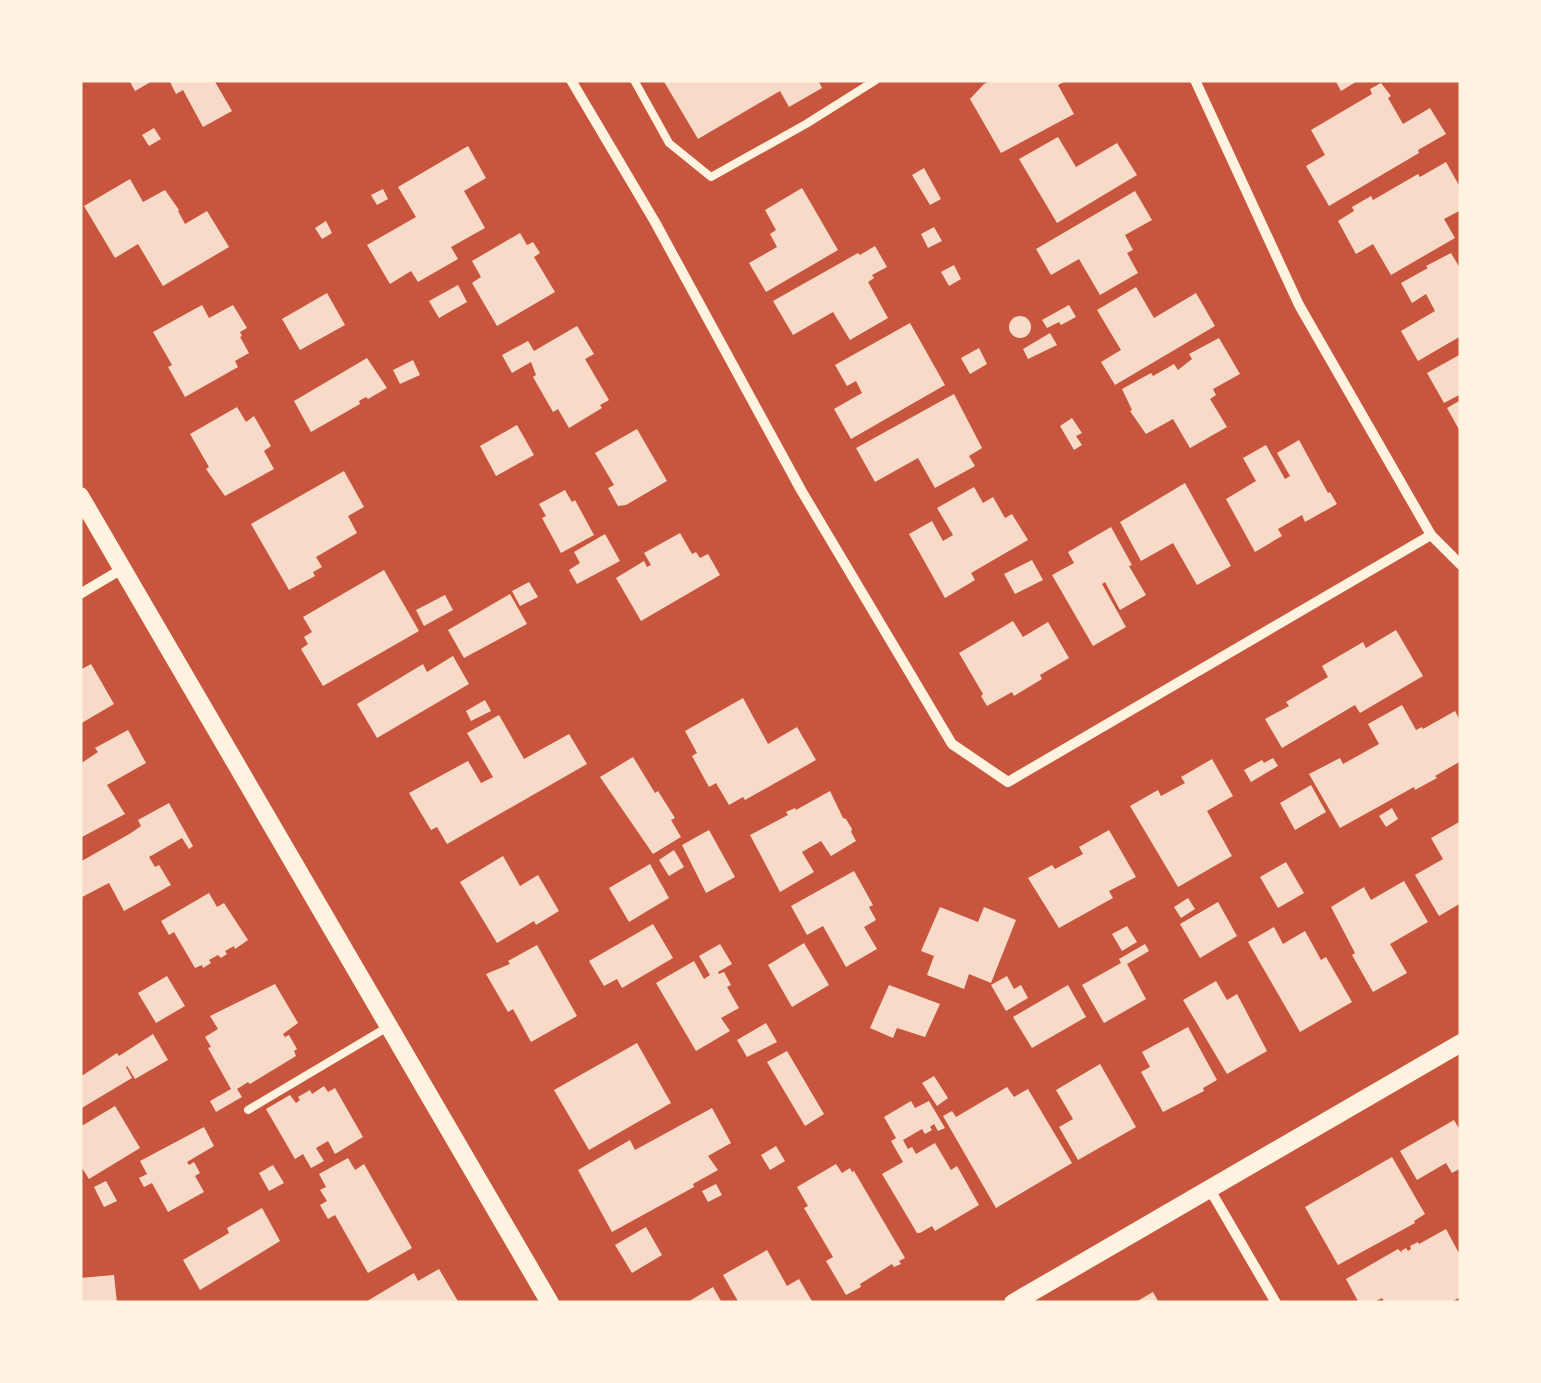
<svg xmlns="http://www.w3.org/2000/svg" width="1541" height="1383" font-family="'PT Sans',sans-serif">
	<style>
		.building { fill: #f7dbc8 }
		.lines { fill: none; stroke-linecap: round; stroke-linejoin: round }
		.service { stroke: #fff3e0; stroke-width: 8 }
		.minor { stroke: #fff3e0; stroke-width: 10 }
		.tertiary { stroke: #fff3e0; stroke-width: 18 }
	</style>
	<rect width="100%" height="100%" fill="#c8553d"/>
	<g class="building">
		<path d="M129 80H154L135 91Z"/>
		<path d="M169 80H214L232 111 203 127 183 90 176 94Z"/>
		<path d="M663 80H818L822 88 789 107 780 91 698 139Z"/>
		<path d="M992 80H1068L1058 85 1074 114 1001 153 970 99 984 84Z"/>
		<path d="M1335 80H1359L1341 91Z"/>
		<path d="M1381 83 1391 96 1388 98 1403 124 1430 108 1446 134 1418 150 1419 153 1329 206 1306 166 1325 155 1311 130 1372 94 1370 89Z"/>
		<path d="M154 128 161 139 149 146 142 135Z"/>
		<path d="M1058 137 1076 167 1117 143 1137 175 1057 223 1019 159Z"/>
		<path d="M468 146 486 178 464 191 485 228 451 247 458 259 418 282 411 271 390 284 367 245 416 217 398 187Z"/>
		<path d="M1446 162 1461 189V210L1444 219 1455 238 1391 275 1373 244 1356 254 1338 221 1354 211 1352 207 1371 196 1373 200 1418 174 1420 177Z"/>
		<path d="M924 168 941 199 930 205 912 175Z"/>
		<path d="M130 179 143 202 165 190 179 210 178 211 185 224 207 211 229 247 163 286 138 244 115 258 84 206Z"/>
		<path d="M802 188 838 250 766 292 749 263 777 247 770 234 776 230 765 210Z"/>
		<path d="M383 189 388 199 377 205 371 195Z"/>
		<path d="M1135 191 1152 220 1125 235 1133 250 1127 253 1138 273 1100 295 1079 259 1051 275 1036 249Z"/>
		<path d="M326 221 332 233 322 239 315 228Z"/>
		<path d="M934 227 942 241 928 248 921 234Z"/>
		<path d="M520 233 527 245 533 242 540 253 534 257 555 292 497 326 472 283 481 277 472 261Z"/>
		<path d="M875 246 887 267 872 275 874 278 868 282 888 318 850 340 833 312 793 335 773 301 858 253 860 255Z"/>
		<path d="M1451 253 1461 270V336L1418 361 1401 331 1435 311 1426 294 1412 303 1401 283 1428 268 1426 266Z"/>
		<path d="M954 265 961 279 949 286 941 272Z"/>
		<path d="M458 285 467 302 439 318 429 301Z"/>
		<path d="M1136 287 1154 318 1196 293 1215 326 1115 385 1101 362 1121 350 1097 310Z"/>
		<path d="M327 293 345 325 300 350 282 319Z"/>
		<path d="M202 305 209 318 233 305 247 328 240 332 242 336 240 337 249 353 235 361 238 367 185 397 168 367 172 365 153 332Z"/>
		<path d="M1069 305 1076 317 1061 325 1059 322 1047 328 1042 320Z"/>
		<circle cx="1020" cy="327" r="11"/>
		<path d="M910 323 945 385 851 439 834 409 862 393 856 381 847 386 835 365Z"/>
		<path d="M577 326 594 354 585 359 609 400 600 405 602 408 569 428 558 409 553 412 533 377 536 375 531 362 512 373 502 355 528 341 534 351Z"/>
		<path d="M1050 333 1057 345 1028 359 1023 349Z"/>
		<path d="M1219 338 1240 374 1213 389 1216 395 1210 399 1227 427 1190 448 1173 419 1146 434 1130 411 1132 410 1122 389 1151 373 1153 376 1174 364 1178 370 1192 359 1189 354Z"/>
		<path d="M979 348 987 364 970 374 961 358Z"/>
		<path d="M1461 354V394L1444 403 1427 373Z"/>
		<path d="M367 358 387 388 368 399 366 397 359 401 360 404 311 432 294 401Z"/>
		<path d="M413 360 420 375 400 384 393 370Z"/>
		<path d="M954 394 982 448 969 456 975 466 935 488 918 458 875 482 856 448Z"/>
		<path d="M1461 400V433L1447 408Z"/>
		<path d="M237 407 246 422 254 416 271 446 264 451 274 469 225 496 206 469 209 467 190 434Z"/>
		<path d="M1072 418 1082 433 1076 436 1082 445 1074 450 1060 426Z"/>
		<path d="M517 425 534 455 496 476 480 446Z"/>
		<path d="M637 429 667 481 626 505 618 506 608 488 614 485 595 453Z"/>
		<path d="M1299 440 1328 493 1330 492 1337 504 1305 522 1302 515 1278 529 1282 536 1255 552 1226 499 1256 481 1243 458 1266 445 1285 479 1290 476 1277 453Z"/>
		<path d="M344 471 364 507 348 516 357 533 316 557 322 567 313 572 315 576 289 590 251 524Z"/>
		<path d="M1185 483 1231 566 1197 585 1173 543 1141 561 1120 522Z"/>
		<path d="M974 487 983 503 993 497 1005 518 1012 514 1028 540 971 573 975 580 945 598 909 534 932 521 943 541 953 535 937 508Z"/>
		<path d="M565 490 572 502 575 500 594 535 561 553 542 518 546 516 539 504Z"/>
		<path d="M1111 527 1132 565 1129 566 1146 595 1120 610 1105 582 1102 584 1126 627 1093 646 1052 575 1074 563 1068 552Z"/>
		<path d="M680 533 692 554 696 552 700 558 708 554 720 575 641 621 616 578 644 561 647 567 651 565 644 553Z"/>
		<path d="M605 534 620 561 577 584 569 570 580 563 574 552Z"/>
		<path d="M1032 560 1043 580 1015 594 1004 574Z"/>
		<path d="M384 570 419 631 323 686 301 649 308 644 304 637 312 632 303 617Z"/>
		<path d="M529 582 538 597 520 606 512 591Z"/>
		<path d="M510 594 527 624 464 658 448 630Z"/>
		<path d="M445 595 453 610 424 626 416 610Z"/>
		<path d="M1013 621 1023 637 1048 622 1069 658 1040 675 1042 679 1014 696 1012 692 987 706 981 696 983 694 959 653Z"/>
		<path d="M1396 630 1423 676 1360 713 1355 705 1282 748 1265 719 1289 706 1286 702 1328 677 1322 666 1363 642 1366 648Z"/>
		<path d="M453 656 469 684 377 738 357 704 423 664 427 672Z"/>
		<path d="M91 664 114 704 80 724V670Z"/>
		<path d="M743 698 768 744 797 727 816 760 745 800 743 797 729 805 716 783 709 787 692 756 697 753 685 731Z"/>
		<path d="M485 700 491 711 471 721 466 711Z"/>
		<path d="M1402 705 1416 730 1422 727 1423 729 1455 711 1461 722V761L1435 776 1437 778 1415 790 1414 787 1340 828 1309 774 1340 758 1343 764 1379 744 1368 724Z"/>
		<path d="M499 715 524 759 569 734 587 764 447 844 437 827 431 830 409 793 468 761 481 783 493 777 467 733Z"/>
		<path d="M128 730 146 763 107 785 125 814 82 837 80 764 98 752 95 748Z"/>
		<path d="M633 757 655 793 658 791 675 818 671 820 681 837 653 854 600 777Z"/>
		<path d="M1273 758 1278 766 1251 782 1244 770 1262 760 1264 763Z"/>
		<path d="M1212 759 1233 796 1207 811 1232 856 1178 887 1130 806 1158 790 1161 796 1185 783 1181 777Z"/>
		<path d="M1311 785 1326 812 1295 830 1280 803Z"/>
		<path d="M830 791 843 818 846 819 852 829 851 832 856 841 831 856 821 841 802 852 814 872 780 892 750 835 788 815 786 812 795 808 796 810Z"/>
		<path d="M169 803 193 846 189 849 182 838 149 857 155 867 159 865 171 885 124 911 109 883 82 897 80 893V862L131 833 141 826 138 820Z"/>
		<path d="M1392 808 1398 819 1386 827 1379 816Z"/>
		<path d="M1461 821V903L1439 916 1415 875 1443 859 1431 838Z"/>
		<path d="M709 830 735 877 706 893 682 845Z"/>
		<path d="M1109 830 1136 877 1109 891 1113 898 1059 928 1028 878 1052 865 1055 869 1083 854 1079 847Z"/>
		<path d="M674 850 684 867 669 876 659 860Z"/>
		<path d="M503 856 520 886 538 875 559 911 536 925 534 921 497 943 460 882Z"/>
		<path d="M1286 862 1304 893 1278 908 1260 877Z"/>
		<path d="M650 864 669 898 629 922 609 888Z"/>
		<path d="M854 871 873 905 869 907 876 920 864 927 877 949 846 967 823 926 807 935 791 906Z"/>
		<path d="M1404 881 1428 922 1390 944 1407 973 1373 992 1352 955 1355 953 1331 907 1364 887 1371 900Z"/>
		<path d="M209 893 217 907 224 903 248 940 235 949 234 946 225 951 227 954 221 958 218 955 209 960 211 963 203 968 202 965 195 968 174 932 169 935 161 921Z"/>
		<path d="M1188 898 1195 909 1181 918 1174 907Z"/>
		<path d="M1218 902 1237 936 1200 958 1180 924Z"/>
		<path d="M940 907 978 922 984 907 1016 920 991 983 969 974 964 989 927 975 934 956 921 951Z"/>
		<path d="M653 924 673 958 622 988 617 979 604 986 589 961Z"/>
		<path d="M1127 926 1137 942 1122 951 1112 934Z"/>
		<path d="M1274 927 1283 944 1305 931 1321 960 1326 957 1352 1002 1300 1032 1248 942Z"/>
		<path d="M804 943 829 985 792 1007 768 965Z"/>
		<path d="M720 944 732 964 718 972 719 974 724 972 731 985 727 987 739 1008 721 1018 730 1031 696 1051 656 983 694 961 704 979 710 975 699 956Z"/>
		<path d="M1145 944 1149 951 1127 964 1146 999 1104 1023 1082 985 1121 963 1119 959Z"/>
		<path d="M537 945 577 1016 531 1042 513 1009 508 1012 486 974 510 964 508 961Z"/>
		<path d="M167 976 185 1006 156 1023 138 993Z"/>
		<path d="M1007 976 1014 989 1021 985 1028 998 1006 1011 991 985Z"/>
		<path d="M1216 981 1227 1000 1237 994 1267 1051 1227 1074 1183 1000Z"/>
		<path d="M275 984 298 1023 283 1034 285 1037 289 1035 297 1049 294 1051 296 1056 250 1084 248 1082 237 1089 242 1097 216 1112 210 1101 231 1089 208 1048 211 1047 205 1037 218 1029 210 1016Z"/>
		<path d="M889 985 940 1004 925 1037 897 1028 893 1038 870 1028Z"/>
		<path d="M1068 985 1086 1017 1032 1048 1013 1017Z"/>
		<path d="M766 1023 777 1042 747 1057 737 1040Z"/>
		<path d="M1188 1027 1217 1080 1203 1088 1204 1091 1163 1112 1141 1072 1150 1067 1142 1052Z"/>
		<path d="M153 1034 168 1060 135 1079 127 1066 126 1067 132 1078 80 1109V1077L117 1053 119 1056Z"/>
		<path d="M637 1043 671 1103 589 1150 554 1090Z"/>
		<path d="M787 1051 824 1114 805 1126 767 1062Z"/>
		<path d="M1100 1064 1136 1127 1078 1160 1059 1127 1073 1119 1056 1090Z"/>
		<path d="M934 1076 948 1098 937 1106 922 1083Z"/>
		<path d="M324 1086 328 1092 335 1088 363 1137 335 1154 328 1141 316 1148 324 1161 311 1168 303 1154 295 1159 266 1109 290 1095 296 1103 300 1100 298 1097 310 1090 312 1094Z"/>
		<path d="M1007 1087 1014 1097 1028 1089 1072 1163 996 1208 943 1116 952 1111 956 1117Z"/>
		<path d="M911 1101 915 1108 929 1101 945 1128 938 1131 934 1124 930 1127 932 1130 925 1134 922 1129 903 1140 908 1149 912 1147 916 1154 935 1143 951 1170 957 1166 979 1205 935 1231 932 1226 920 1233H917L882 1174 903 1162 891 1141 896 1138 884 1117Z"/>
		<path d="M115 1106 140 1148 89 1179 80 1165V1127Z"/>
		<path d="M712 1108 731 1143 708 1156 718 1170 693 1184 694 1187 612 1232 578 1170 630 1140 635 1150Z"/>
		<path d="M1454 1120 1461 1132V1168L1452 1173 1446 1163 1417 1180 1400 1151Z"/>
		<path d="M204 1127 214 1146 187 1162 189 1165 194 1162 200 1173 195 1176 204 1192 168 1212 152 1183 144 1187 139 1178 147 1174 140 1161Z"/>
		<path d="M776 1146 785 1161 770 1170 761 1155Z"/>
		<path d="M1392 1157 1425 1214 1414 1221 1415 1223 1338 1265 1305 1207Z"/>
		<path d="M348 1158 355 1170 364 1164 412 1248 368 1273 335 1215 328 1219 320 1205 327 1201 320 1190 326 1187 319 1174Z"/>
		<path d="M836 1164 842 1173 850 1168 852 1172 854 1171 905 1258 899 1261 901 1264 894 1267 892 1264 860 1284 861 1287 846 1295 826 1261 833 1257 804 1208 808 1206 797 1187Z"/>
		<path d="M273 1165 284 1183 269 1191 259 1173Z"/>
		<path d="M106 1181 117 1201 104 1207 94 1187Z"/>
		<path d="M716 1184 722 1195 708 1202 702 1191Z"/>
		<path d="M262 1208 280 1241 200 1290 183 1260 229 1233 227 1228Z"/>
		<path d="M646 1227 662 1255 632 1273 615 1245Z"/>
		<path d="M1446 1229 1461 1257V1297L1453 1301 1454 1303H1385L1382 1298 1372 1303H1359L1346 1279 1398 1249 1403 1254 1401 1251 1406 1248 1408 1251 1411 1249 1410 1246 1418 1242 1419 1244Z"/>
		<path d="M767 1250 787 1286 799 1279 813 1303H739L723 1275Z"/>
		<path d="M439 1269 459 1303H364L414 1273 418 1281Z"/>
		<path d="M114 1275 117 1303H80V1278Z"/>
		<path d="M713 1287 722 1303H686Z"/>
		<path d="M1153 1292 1159 1303H1134Z"/>
	</g>
	<g class="lines">
		<g class="service">
			<path d="M634 80 669 143 711 177 806 124 876 80"/>
			<path d="M248 1110 386 1028"/>
		</g>
		<g class="minor">
			<path d="M571 80 655 222 801 490 952 744 1008 782 1431 535"/>
			<path d="M1195 80 1299 305 1431 535 1461 565"/>
			<path d="M80 594 122 569"/>
			<path d="M1209 1188 1276 1303"/>
		</g>
		<g class="tertiary">
			<path d="M80 496 550 1303"/>
			<path d="M1013 1303 1461 1043"/>
		</g>
	</g>
	<rect width="1541" height="1383" fill="none" stroke="#fff3e0" stroke-width="165"/>
</svg>
